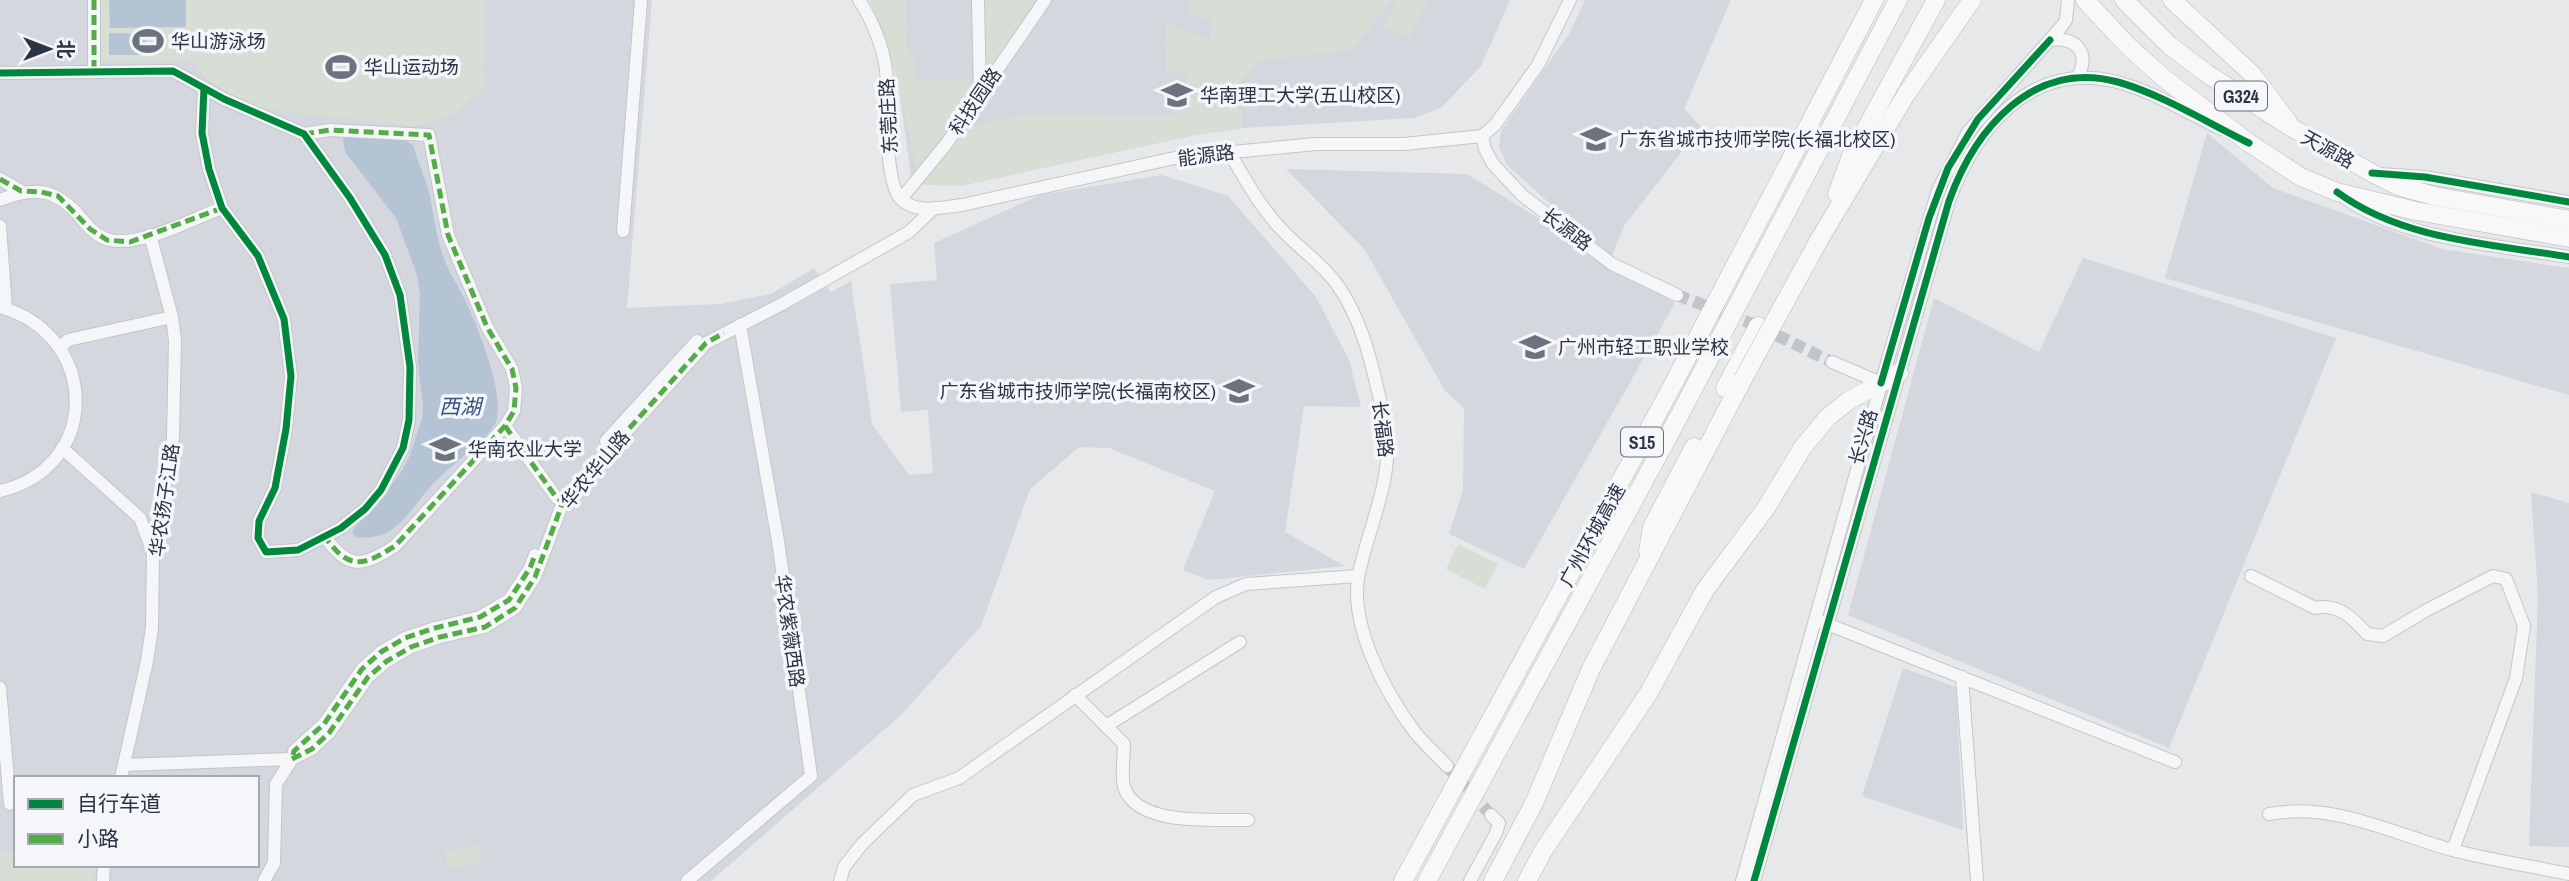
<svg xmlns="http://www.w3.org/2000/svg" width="2569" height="881" font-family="'Archivo Narrow','Noto Sans SC',sans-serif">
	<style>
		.built { fill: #d4d7dd; fill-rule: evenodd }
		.green { fill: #d6ded6 }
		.water { fill: #b4c4d5 }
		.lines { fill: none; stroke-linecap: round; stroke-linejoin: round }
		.minor-tunnel { stroke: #c1c4c9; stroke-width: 12; stroke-dasharray: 12 6; stroke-linecap: butt }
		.minor-casing { stroke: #c4c6c8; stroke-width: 14 }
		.highway-casing { stroke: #b8bbbf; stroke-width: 19 }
		.minor { stroke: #f5f6f7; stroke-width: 12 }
		.highway { stroke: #f8f8f8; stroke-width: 18 }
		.highway-bridge-casing { stroke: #b8bbbf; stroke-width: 19; stroke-linecap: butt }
		.highway-bridge { stroke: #f8f8f8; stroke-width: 18 }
		.quiet { stroke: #54ac47; stroke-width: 5; stroke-dasharray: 10 5; stroke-linecap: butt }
		.cycleway-casing { stroke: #f4f6f9; stroke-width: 11 }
		.cycleway { stroke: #00873e; stroke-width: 7 }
		.labels { text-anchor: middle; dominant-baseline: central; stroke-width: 7; stroke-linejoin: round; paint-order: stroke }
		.shield { fill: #f4f6f9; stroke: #676e7b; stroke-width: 2 }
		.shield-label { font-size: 18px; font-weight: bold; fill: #2b3445 }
		.poi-label { font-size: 19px; fill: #2b3445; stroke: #f4f6f9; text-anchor: start }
		.street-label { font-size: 19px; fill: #2b3445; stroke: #f4f6f9 }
		.water-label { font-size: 21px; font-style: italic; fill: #34527a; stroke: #f4f6f9 }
	</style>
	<rect width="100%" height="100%" fill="#e6e8ea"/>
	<g class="built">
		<path d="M0 0H652L627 308 720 304 771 294 814 268 831 292 851 281 872 424 909 475 933 473 928 410 901 412 890 284 937 280 934 243 1040 195 1162 175 1228 196 1316 297 1349 360 1361 407 1304 406 1285 532 1345 566 1208 580 1183 570 1215 491 1109 448 1079 447 1030 489 981 626 901 715 711 881H0ZM16 778H257V865H16Z"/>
		<path d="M870 0H1510L1481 66 1441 108 1414 118 1243 128 1195 135 960 186 912 183 898 82Z"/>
		<path d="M1585 0H1731L1684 109 1701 127 1624 226 1611 258 1507 165 1499 147 1501 131 1569 34Z"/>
		<path d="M2207 133 2273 188 2442 249 2569 268V395L2165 278Z"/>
		<path d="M1286 169 1467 174 1675 303 1524 569 1449 534 1463 490 1464 408 1445 391 1365 250Z"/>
		<path d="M2083 258 2336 338 2169 748 1848 615 1934 298 2039 352Z"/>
		<path d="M2531 492 2569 503V847L2529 846 2538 596Z"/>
		<path d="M1903 668 1956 687 1963 830 1862 796Z"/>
	</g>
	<g class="green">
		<path d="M101 0H485L484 88 452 116 415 126 261 109C235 100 207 89 195 62H101Z"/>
		<path d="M870 0H906L907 48 916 60 915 81 969 80 974 94 917 172 898 82Z"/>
		<path d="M984 0H1035L985 77Z"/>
		<path d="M1188 0H1393L1351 51 1260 60 1239 83 1243 128 1195 135 960 186 911 184 972 126 1029 114 1180 115 1179 108 1188 107 1186 72H1166L1165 22 1209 40 1212 21 1189 14Z"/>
		<path d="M1395 0H1428L1409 38 1384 28Z"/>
		<path d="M1458 544 1498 564 1485 589 1446 569Z"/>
		<path d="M479 845 481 862 448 868 445 851Z"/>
		<path d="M16 851V865H93V881H0V852Z"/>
	</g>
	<g class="water">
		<path d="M109 0H186V27L110 28Z"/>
		<path d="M109 33 146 34 145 55H109Z"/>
		<path d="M351 135C370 137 399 133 414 146 417 162 425 176 429 192 434 215 436 237 444 259 450 274 459 287 466 302 478 327 507 398 495 424 488 438 444 471 430 487 407 513 396 542 355 537L352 531 389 489 402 470 410 455 422 419 423 407 418 363 420 294 417 275 396 218 345 152 343 139Z"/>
	</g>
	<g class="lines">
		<g class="minor-tunnel">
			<path d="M1677 295 1758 326 1832 362"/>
			<path d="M1447 766 1491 815"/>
		</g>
		<g class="minor-casing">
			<g id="minor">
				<path d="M94 0V70"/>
				<path d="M859 0C872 19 883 47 886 70 889 99 883 178 900 198 915 215 943 207 962 205L1179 157 1316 144H1404L1482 136 1495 125 1538 65 1570 0"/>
				<path d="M978 0 980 94"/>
				<path d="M2050 40C2077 37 2091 53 2077 78"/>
				<path d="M0 73 173 71 224 99 304 134 350 198 385 255 400 295 410 367 409 420 403 448 381 490 365 509 341 528 298 550 266 552 258 538 259 521 275 488 286 429 291 376 284 319 258 256 222 208 209 169 202 133 204 88"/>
				<path d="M304 134 330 130 429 135 448 235 487 327 512 369 516 388 514 411 505 426 395 546C362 567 349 570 325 537"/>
				<path d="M1482 136 1485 149 1493 164 1522 195 1612 264 1677 295"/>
				<path d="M1229 152C1245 179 1261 209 1283 231 1300 249 1321 263 1336 283 1364 321 1374 373 1384 418 1397 473 1370 521 1359 573 1348 623 1385 692 1414 731 1423 743 1436 754 1447 766"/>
				<path d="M2379 174 2425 177 2569 202"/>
				<path d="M0 179 21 191"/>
				<path d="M2342 196C2401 240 2498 245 2569 257"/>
				<path d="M901 199 947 143 1045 0"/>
				<path d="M0 200C34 186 56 188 81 218 88 227 98 238 110 240 142 247 191 219 222 208"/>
				<path d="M0 226 6 309"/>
				<path d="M623 231 641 0"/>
				<path d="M0 307C100 335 102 467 0 491"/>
				<path d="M60 348 68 340 172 317"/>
				<path d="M1832 362 1881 383"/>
				<path d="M505 426 556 497 563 502"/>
				<path d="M606 441 697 341"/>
				<path d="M62 448 140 518 153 553"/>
				<path d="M2251 576 2315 608C2338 603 2353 618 2367 634L2383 636 2425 611 2493 576 2506 579 2524 626 2516 678 2453 850"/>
				<path d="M1822 622 2175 762"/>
				<path d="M1962 677 1977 881"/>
				<path d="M0 688 10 804"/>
				<path d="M1075 695 1124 744C1124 756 1121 775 1124 787 1137 827 1215 819 1248 820"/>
				<path d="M1106 726 1240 642"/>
				<path d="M124 765 292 759 312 749 329 733 368 677 387 661 411 647 440 637 485 627 515 608 535 577 563 502 706 343 782 304 909 232 934 208"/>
				<path d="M121 778 147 661 152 628 153 553 173 438 175 340 172 317 150 235"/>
				<path d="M2269 814C2333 802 2392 833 2452 850 2491 860 2530 866 2569 874"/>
				<path d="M103 881 104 865"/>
				<path d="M264 881 274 863 276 784 292 759 294 751 324 724 362 669 381 652 405 638 435 628 480 617 509 600 530 568 535 555"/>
				<path d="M687 881 811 776 778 541 740 325"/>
				<path d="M840 881 844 867 862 844 913 795 959 778 1216 597 1246 584 1358 576"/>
				<path d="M1470 881 1496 833 1499 823 1491 815"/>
				<path d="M1742 881 1890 352 1938 190 1968 132 2062 26 2066 20 2068 0"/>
				<path d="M1754 881 1949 201C1975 130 2029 62 2113 81 2151 90 2186 112 2221 129"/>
			</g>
		</g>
		<g class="highway-casing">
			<g id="highway">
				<path d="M2085 0 2129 47 2165 79 2249 143 2301 177 2337 192 2416 211 2569 238"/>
				<path d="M2124 0 2169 45 2206 73 2292 128 2372 173 2398 186 2434 196 2569 220"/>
				<path d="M2172 0 2252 74 2288 122"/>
				<path d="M1837 194 1851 156 1936 0"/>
				<path d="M1819 240 1907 93 1972 0"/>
				<path d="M1725 388 1758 326"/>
				<path d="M1648 551 1652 527 1694 447"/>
				<path d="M1403 881 1668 394 1874 0"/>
				<path d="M1427 881 1669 435 1898 0"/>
				<path d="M1493 881 1534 803 1591 669 1743 379"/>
				<path d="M1527 881 1543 851 1648 694 1705 590 1766 508 1803 447 1828 417 1848 401 1899 373"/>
			</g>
		</g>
		<use href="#minor" class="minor"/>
		<use href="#highway" class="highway"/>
		<g class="highway-bridge-casing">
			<path id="highway-bridge" d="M1743 379 1819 240"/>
		</g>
		<use href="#highway-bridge" class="highway-bridge"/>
		<g class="quiet">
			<path d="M94 0V70"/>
			<path d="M304 134 330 130 429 135 448 235 487 327 512 369 516 388 514 411 505 426 395 546C362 567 349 570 325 537"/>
			<path d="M0 179 21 191 41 192 58 196 90 229 107 240 130 242 222 208"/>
			<path d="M505 426 556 497 563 502"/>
			<path d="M293 755 294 751 324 724 362 669 381 652 405 638 435 628 480 617 509 600 530 568 535 555"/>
			<path d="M292 759 312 749 329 733 368 677 387 661 411 647 440 637 485 627 515 608 535 577 563 502 706 343 724 333"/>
		</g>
		<g class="cycleway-casing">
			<g id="cycleway">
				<path d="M0 73 173 71 224 99 304 134 350 198 385 255 400 295 410 367 409 420 403 448 381 490 365 509 341 528 298 550 266 552 258 538 259 521 275 488 286 429 291 376 284 319 258 256 222 208 209 169 202 133 204 88"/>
				<path d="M2372 173 2425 177 2569 202"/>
				<path d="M2337 192C2402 240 2491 244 2569 257"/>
				<path d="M1881 383 1929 218 1948 168 1978 119 2050 40"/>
				<path d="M1754 881 1949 201C1975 129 2033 59 2118 82 2163 95 2206 122 2249 143"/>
			</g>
		</g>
		<use href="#cycleway" class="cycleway"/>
	</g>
	<defs>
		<g id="stadium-bare" transform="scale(2.415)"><path d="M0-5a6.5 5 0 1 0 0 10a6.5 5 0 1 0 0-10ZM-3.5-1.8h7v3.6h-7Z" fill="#6c737f" stroke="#f4f6f9" stroke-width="2.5" paint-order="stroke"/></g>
		<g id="university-bare" transform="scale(2.415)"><path d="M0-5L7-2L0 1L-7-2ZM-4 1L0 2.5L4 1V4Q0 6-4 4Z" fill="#6c737f" stroke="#f4f6f9" stroke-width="2.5" paint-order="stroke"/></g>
	</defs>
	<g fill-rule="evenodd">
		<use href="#stadium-bare" x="148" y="41"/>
		<use href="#stadium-bare" x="341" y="67"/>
		<use href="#university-bare" x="1177" y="95"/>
		<use href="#university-bare" x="1596" y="139"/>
		<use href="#university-bare" x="1535" y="347"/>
		<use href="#university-bare" x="1239" y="391"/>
		<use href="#university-bare" x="445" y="449"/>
	</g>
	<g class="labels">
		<g class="shield">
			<rect x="2215" y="81.5" width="52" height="29" rx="5"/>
			<rect x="1621" y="427.5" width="42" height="29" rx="5"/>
		</g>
		<g class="shield-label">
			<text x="2241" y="96">G324</text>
			<text x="1642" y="442">S15</text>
		</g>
		<g class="poi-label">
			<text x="171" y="41">华山游泳场</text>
			<text x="364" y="67">华山运动场</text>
			<text x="1200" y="95">华南理工大学(五山校区)</text>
			<text x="1619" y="139">广东省城市技师学院(长福北校区)</text>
			<text x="1558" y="347">广州市轻工职业学校</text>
			<text x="1216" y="391" text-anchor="end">广东省城市技师学院(长福南校区)</text>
			<text x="468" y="449">华南农业大学</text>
		</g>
		<g class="street-label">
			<text transform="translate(975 101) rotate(-56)">科技园路</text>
			<text transform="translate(888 116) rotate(-93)">东莞庄路</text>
			<text transform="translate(2328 149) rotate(29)">天源路</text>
			<text transform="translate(1206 155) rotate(-7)">能源路</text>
			<text transform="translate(1567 229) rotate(37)">长源路</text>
			<text transform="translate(1383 429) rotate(83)">长福路</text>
			<text transform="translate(1863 437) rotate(-74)">长兴路</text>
			<text transform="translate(595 469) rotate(-50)">华农华山路</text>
			<text transform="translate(164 500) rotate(-82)">华农扬子江路</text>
			<text transform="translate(1592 535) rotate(-61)">广州环城高速</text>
			<text transform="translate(790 631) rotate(82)">华农紫薇西路</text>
		</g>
		<g class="water-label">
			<text x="460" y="406">西湖</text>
		</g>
	</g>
	<rect x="14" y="776" width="245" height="91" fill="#f4f6f9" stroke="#a4a8b1" stroke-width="2"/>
	<rect x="28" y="799" width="35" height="10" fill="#00873e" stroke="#a4a8b1" stroke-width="2"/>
	<text x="77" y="811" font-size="21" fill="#2b3445">自行车道</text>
	<rect x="28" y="834" width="35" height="10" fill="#54ac47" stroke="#a4a8b1" stroke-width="2"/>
	<text x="77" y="846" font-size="21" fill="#2b3445">小路</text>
	<g transform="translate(49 49) rotate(90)" stroke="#f4f6f9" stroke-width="5" paint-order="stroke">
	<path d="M0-5L12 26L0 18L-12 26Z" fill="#2b3445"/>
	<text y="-10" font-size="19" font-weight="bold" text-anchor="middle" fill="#2b3445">北</text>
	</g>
</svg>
